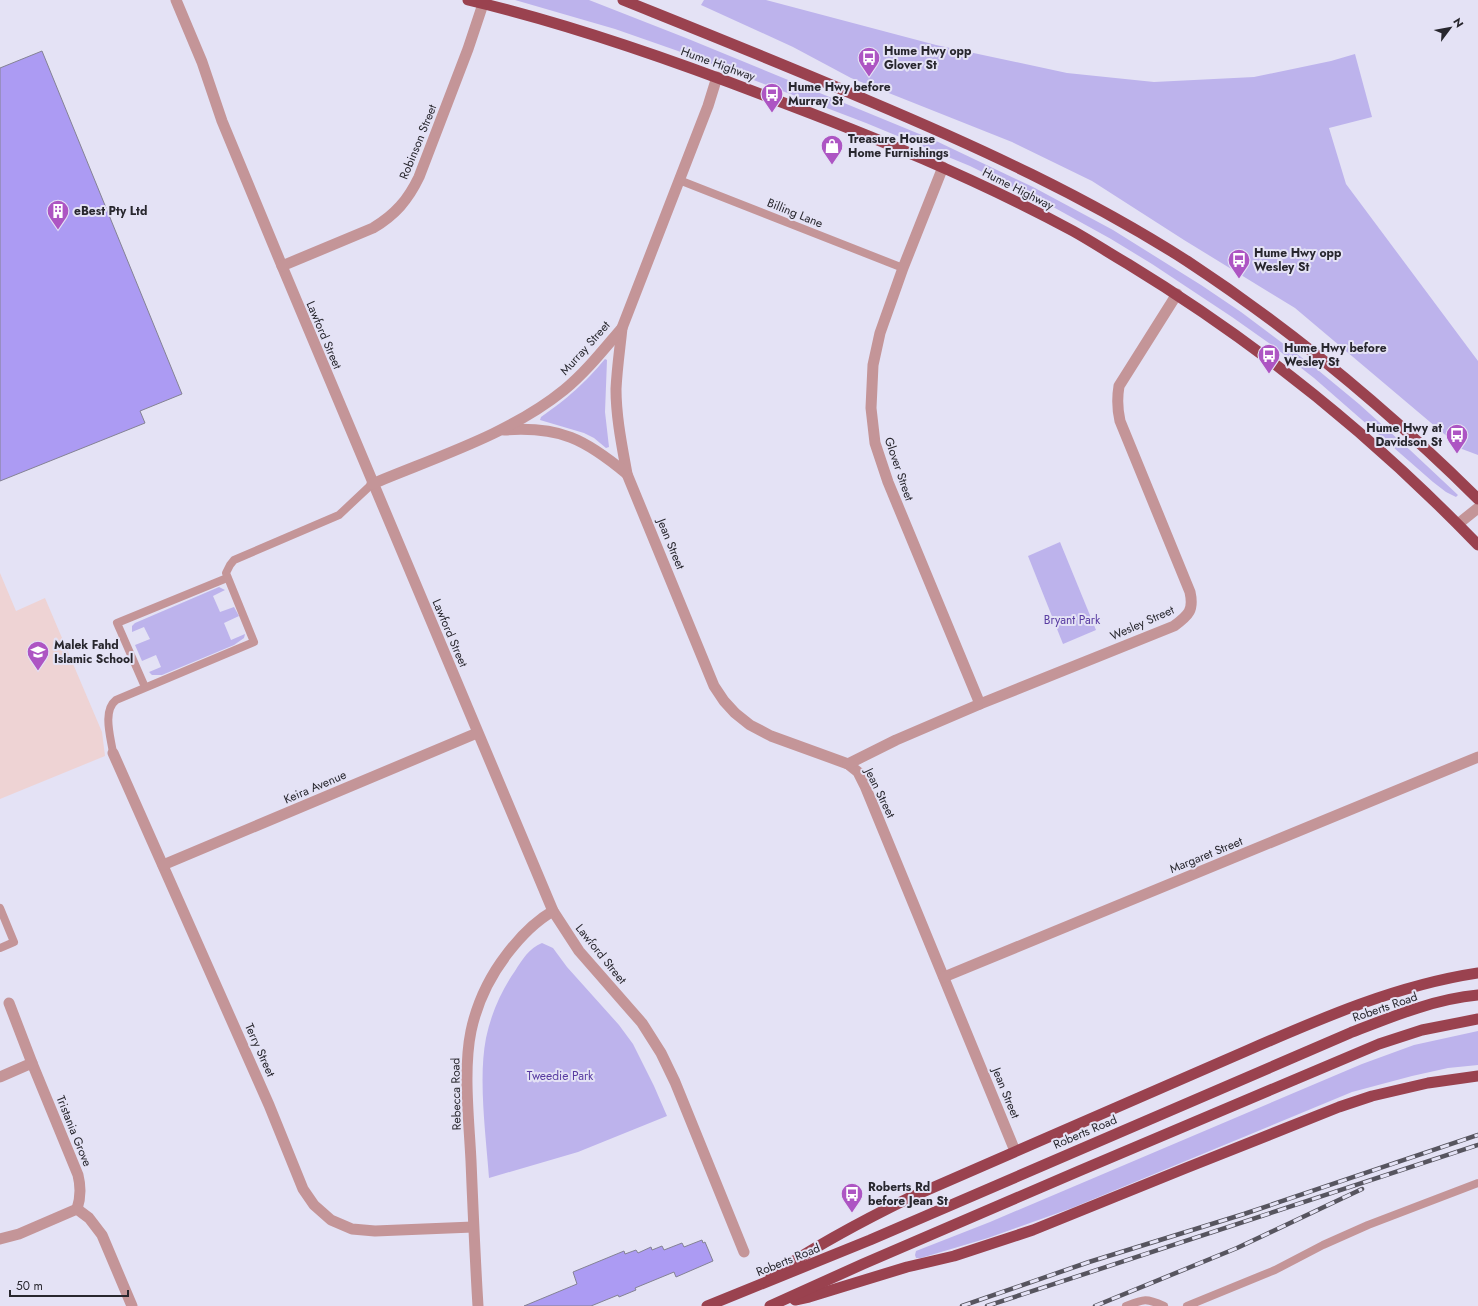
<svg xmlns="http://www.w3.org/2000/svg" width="1478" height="1306" font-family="Jost,sans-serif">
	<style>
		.education { fill: #eed3d4 }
		.green { fill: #bdb3ec }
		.building { fill: #ac9bf3; stroke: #848294 }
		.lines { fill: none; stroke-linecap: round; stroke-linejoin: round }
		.service { stroke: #c49598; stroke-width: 8 }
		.minor { stroke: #c49598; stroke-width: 11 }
		.trunk { stroke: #9a424f; stroke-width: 11 }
		.rail-casing { stroke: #57555f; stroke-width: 4.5 }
		.rail { stroke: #e4e2f5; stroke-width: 3; stroke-dasharray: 9; stroke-linecap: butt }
		.labels { text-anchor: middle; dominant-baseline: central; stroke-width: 4; stroke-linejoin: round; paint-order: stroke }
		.poi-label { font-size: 12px; font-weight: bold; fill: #28272e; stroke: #e4e2f5; text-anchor: start }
		.street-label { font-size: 12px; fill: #28272e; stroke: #e4e2f5 }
		.park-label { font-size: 12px; fill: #583ba1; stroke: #e4e2f5 }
	</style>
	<rect width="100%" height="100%" fill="#e4e2f5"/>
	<path class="education" d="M0 573 16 611 45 598 102 732 105 756 0 799Z"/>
	<g class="green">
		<path d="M515 0H589L686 38 934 140 1033 187 1113 230 1201 285 1241 312 1313 366 1359 404 1410 450 1458 495 1456 497 1446 492 1433 482 1314 378 1273 346 1232 317 1152 264 1111 239 1055 208 970 166 866 123 678 51 615 29Z"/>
		<path d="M704 0H766L936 45 1067 73 1154 82 1254 77 1331 61 1355 54 1372 117 1329 128 1346 184 1478 361V455L1462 449 1295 308 1184 240 1092 181 1012 142 851 78 793 47 701 5Z"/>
		<path d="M605 359 607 360 605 412 609 447 606 448 594 438 584 433 540 420 541 417C568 398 584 384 605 359Z"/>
		<path d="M1060 542 1096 630 1063 644 1028 556Z"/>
		<path d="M219 587 225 590 213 596 220 612 234 607 239 616 224 623 231 640 245 634 244 638 234 645 162 675H152L149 672 161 667 156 655 142 661 135 645 150 639 144 627 132 632V626L135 623Z"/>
		<path d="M542 943 553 948 567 967 619 1025 633 1044 654 1086 667 1116 578 1152 489 1178C486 1136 478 1079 486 1038 491 1014 501 991 515 971 522 960 529 948 542 943Z"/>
		<path d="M1478 1031V1065L1448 1068 1412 1076 1352 1092 1072 1208 988 1238 921 1258H916L915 1255 916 1251 990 1222 1362 1064 1414 1045Z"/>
	</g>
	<g class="building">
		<path d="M42 51 182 394 140 411 145 423 0 481V68Z"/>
		<path d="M702 1240 703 1243 705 1242 713 1261 676 1277 674 1272 635 1288 636 1290 619 1297 618 1295 591 1306H524L577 1284 573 1272 624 1251 625 1254 636 1250 638 1253 651 1247 652 1250 662 1246 664 1250 682 1243 684 1247Z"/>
	</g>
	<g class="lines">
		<g class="service">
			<path d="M679 180 903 268"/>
			<path d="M145 687 117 623 227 578"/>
			<path d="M113 753C111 738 102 711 116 700L254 642 226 573 230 565 234 560 339 515 372 484"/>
			<path d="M0 908 14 942 0 948"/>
			<path d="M1126 1306C1144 1299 1146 1298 1164 1306"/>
			<path d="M1187 1306 1275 1270 1323 1245 1368 1225 1478 1183"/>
		</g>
		<g class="minor">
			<path d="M176 0 202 62 222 121 282 266 553 911 579 951 642 1023 661 1053 675 1082 744 1252"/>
			<path d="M943 167 903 268 880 333 873 365 871 408 875 443 888 482 980 704"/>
			<path d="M282 266 373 228C395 215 408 200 419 177L468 49 483 4"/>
			<path d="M622 328C620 348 617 368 616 389 616 417 622 446 627 474L714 686 724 701 735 713 750 725 771 736 848 764 858 772 865 786 1015 1151"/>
			<path d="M504 430C560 426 585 439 627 474"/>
			<path d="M372 484C436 457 510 434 564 390 586 372 604 349 622 328L708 106 717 77"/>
			<path d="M1458 524 1478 508"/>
			<path d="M113 753 269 1105 303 1189 314 1205 331 1220 352 1229 375 1231 473 1227"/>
			<path d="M848 764 896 740 980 704 1174 626C1189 615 1194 610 1190 592L1120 421C1117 408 1117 398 1119 386L1177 294"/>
			<path d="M163 865 477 733"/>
			<path d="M944 977 1478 757"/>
			<path d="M9 1003 32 1063 78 1175C81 1187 81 1197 77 1209"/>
			<path d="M0 1077 32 1063"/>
			<path d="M0 1239 19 1234 77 1209 89 1218 102 1235 132 1306"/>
			<path d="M478 1306C475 1258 473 1209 471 1161 469 1120 463 1070 471 1031 477 1003 490 976 507 954 520 937 534 922 553 911"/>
		</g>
		<g class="trunk">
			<path d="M468 0C570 24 670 59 768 97 872 136 975 178 1073 231 1091 241 1109 253 1128 264 1256 342 1374 437 1478 545"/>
			<path d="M623 0C705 33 788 66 869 101 978 147 1087 197 1187 261 1292 330 1389 411 1478 499"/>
			<path d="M771 1276C815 1246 862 1221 909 1198 1011 1153 1113 1109 1214 1065 1300 1028 1385 987 1478 973"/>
			<path d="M795 1300 809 1297 907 1267 954 1256 1033 1230 1186 1168 1339 1107 1372 1096 1428 1083 1478 1076"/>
			<path d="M707 1306 870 1240 1350 1033C1391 1017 1434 999 1478 995"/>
			<path d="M770 1306 863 1264 1079 1171 1379 1044 1422 1030 1478 1019"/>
		</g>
		<g class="rail-casing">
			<g id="rail">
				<path d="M962 1306 1089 1262 1244 1214 1478 1135"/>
				<path d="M987 1306 1478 1145"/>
				<path d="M1095 1306 1237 1248 1362 1189"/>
			</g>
		</g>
		<use href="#rail" class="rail"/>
	</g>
	<defs>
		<g id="bus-pin" transform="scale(1.15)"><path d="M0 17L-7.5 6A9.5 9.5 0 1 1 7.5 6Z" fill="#ad55c3" stroke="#e4e2f5"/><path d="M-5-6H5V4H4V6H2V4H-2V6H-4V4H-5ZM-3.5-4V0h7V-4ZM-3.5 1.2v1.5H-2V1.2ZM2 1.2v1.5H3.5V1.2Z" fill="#fff"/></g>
		<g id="shop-pin" transform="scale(1.15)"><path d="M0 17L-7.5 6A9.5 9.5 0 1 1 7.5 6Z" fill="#ad55c3" stroke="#e4e2f5"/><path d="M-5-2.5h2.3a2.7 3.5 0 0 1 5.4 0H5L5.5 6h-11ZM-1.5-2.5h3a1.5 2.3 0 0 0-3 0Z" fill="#fff"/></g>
		<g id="building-pin" transform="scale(1.15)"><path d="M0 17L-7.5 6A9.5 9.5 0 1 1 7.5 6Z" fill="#ad55c3" stroke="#e4e2f5"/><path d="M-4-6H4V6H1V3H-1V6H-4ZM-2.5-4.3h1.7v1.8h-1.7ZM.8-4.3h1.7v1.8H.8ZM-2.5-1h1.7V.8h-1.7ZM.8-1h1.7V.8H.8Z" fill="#fff"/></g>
		<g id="school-pin" transform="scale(1.15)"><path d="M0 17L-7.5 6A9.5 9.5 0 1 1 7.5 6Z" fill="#ad55c3" stroke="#e4e2f5"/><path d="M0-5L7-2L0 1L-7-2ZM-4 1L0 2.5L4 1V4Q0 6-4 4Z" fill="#fff"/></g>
	</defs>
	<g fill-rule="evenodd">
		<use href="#bus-pin" x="869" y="58"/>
		<use href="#bus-pin" x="772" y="94"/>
		<use href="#shop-pin" x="832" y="146"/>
		<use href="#building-pin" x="58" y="211"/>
		<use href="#bus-pin" x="1239" y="260"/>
		<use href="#bus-pin" x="1269" y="355"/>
		<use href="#bus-pin" x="1457" y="435"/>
		<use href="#school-pin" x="38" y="652"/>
		<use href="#bus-pin" x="852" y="1194"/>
	</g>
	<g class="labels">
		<g class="poi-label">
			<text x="884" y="51">Hume Hwy opp<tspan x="884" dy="14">Glover St</tspan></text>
			<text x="788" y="87">Hume Hwy before<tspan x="788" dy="14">Murray St</tspan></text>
			<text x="848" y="139">Treasure House<tspan x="848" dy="14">Home Furnishings</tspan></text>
			<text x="74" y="211">eBest Pty Ltd</text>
			<text x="1254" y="253">Hume Hwy opp<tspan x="1254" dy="14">Wesley St</tspan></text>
			<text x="1284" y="348">Hume Hwy before<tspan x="1284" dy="14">Wesley St</tspan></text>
			<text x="1442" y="428" text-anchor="end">Hume Hwy at<tspan x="1442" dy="14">Davidson St</tspan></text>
			<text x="54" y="645">Malek Fahd<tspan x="54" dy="14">Islamic School</tspan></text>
			<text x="868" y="1187">Roberts Rd<tspan x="868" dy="14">before Jean St</tspan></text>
		</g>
		<g class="street-label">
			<text transform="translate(718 64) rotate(20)">Hume Highway</text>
			<text transform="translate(418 142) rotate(-68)">Robinson Street</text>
			<text transform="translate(1018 189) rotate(27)">Hume Highway</text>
			<text transform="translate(795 213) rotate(22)">Billing Lane</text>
			<text transform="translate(324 335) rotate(67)">Lawford Street</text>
			<text transform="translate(585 348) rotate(-48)">Murray Street</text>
			<text transform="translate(899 469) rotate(71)">Glover Street</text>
			<text transform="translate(671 544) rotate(68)">Jean Street</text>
			<text transform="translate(1142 623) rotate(-24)">Wesley Street</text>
			<text transform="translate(450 633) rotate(67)">Lawford Street</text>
			<text transform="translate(315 787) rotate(-23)">Keira Avenue</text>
			<text transform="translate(880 793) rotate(64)">Jean Street</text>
			<text transform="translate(1206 855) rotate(-22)">Margaret Street</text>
			<text transform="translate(601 954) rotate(51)">Lawford Street</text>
			<text transform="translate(1385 1007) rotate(-19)">Roberts Road</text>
			<text transform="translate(260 1050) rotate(66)">Terry Street</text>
			<text transform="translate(1006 1093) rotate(68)">Jean Street</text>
			<text transform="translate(456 1094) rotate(-91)">Rebecca Road</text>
			<text transform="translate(74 1131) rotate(68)">Tristania Grove</text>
			<text transform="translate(1085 1132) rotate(-23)">Roberts Road</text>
			<text transform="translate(788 1260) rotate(-22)">Roberts Road</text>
		</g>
		<g class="park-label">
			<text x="1072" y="620">Bryant Park</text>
			<text x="560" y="1076">Tweedie Park</text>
		</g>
	</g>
	<g transform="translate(1450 28) rotate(58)" stroke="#e4e2f5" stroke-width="3" paint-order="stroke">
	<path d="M0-3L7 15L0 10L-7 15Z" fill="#28272e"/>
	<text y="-6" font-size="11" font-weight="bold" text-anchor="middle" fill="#28272e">N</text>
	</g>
	<path d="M10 1290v6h118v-6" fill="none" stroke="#28272e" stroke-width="2"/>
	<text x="16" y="1290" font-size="12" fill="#28272e" stroke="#e4e2f5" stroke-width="3" paint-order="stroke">50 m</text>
</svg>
